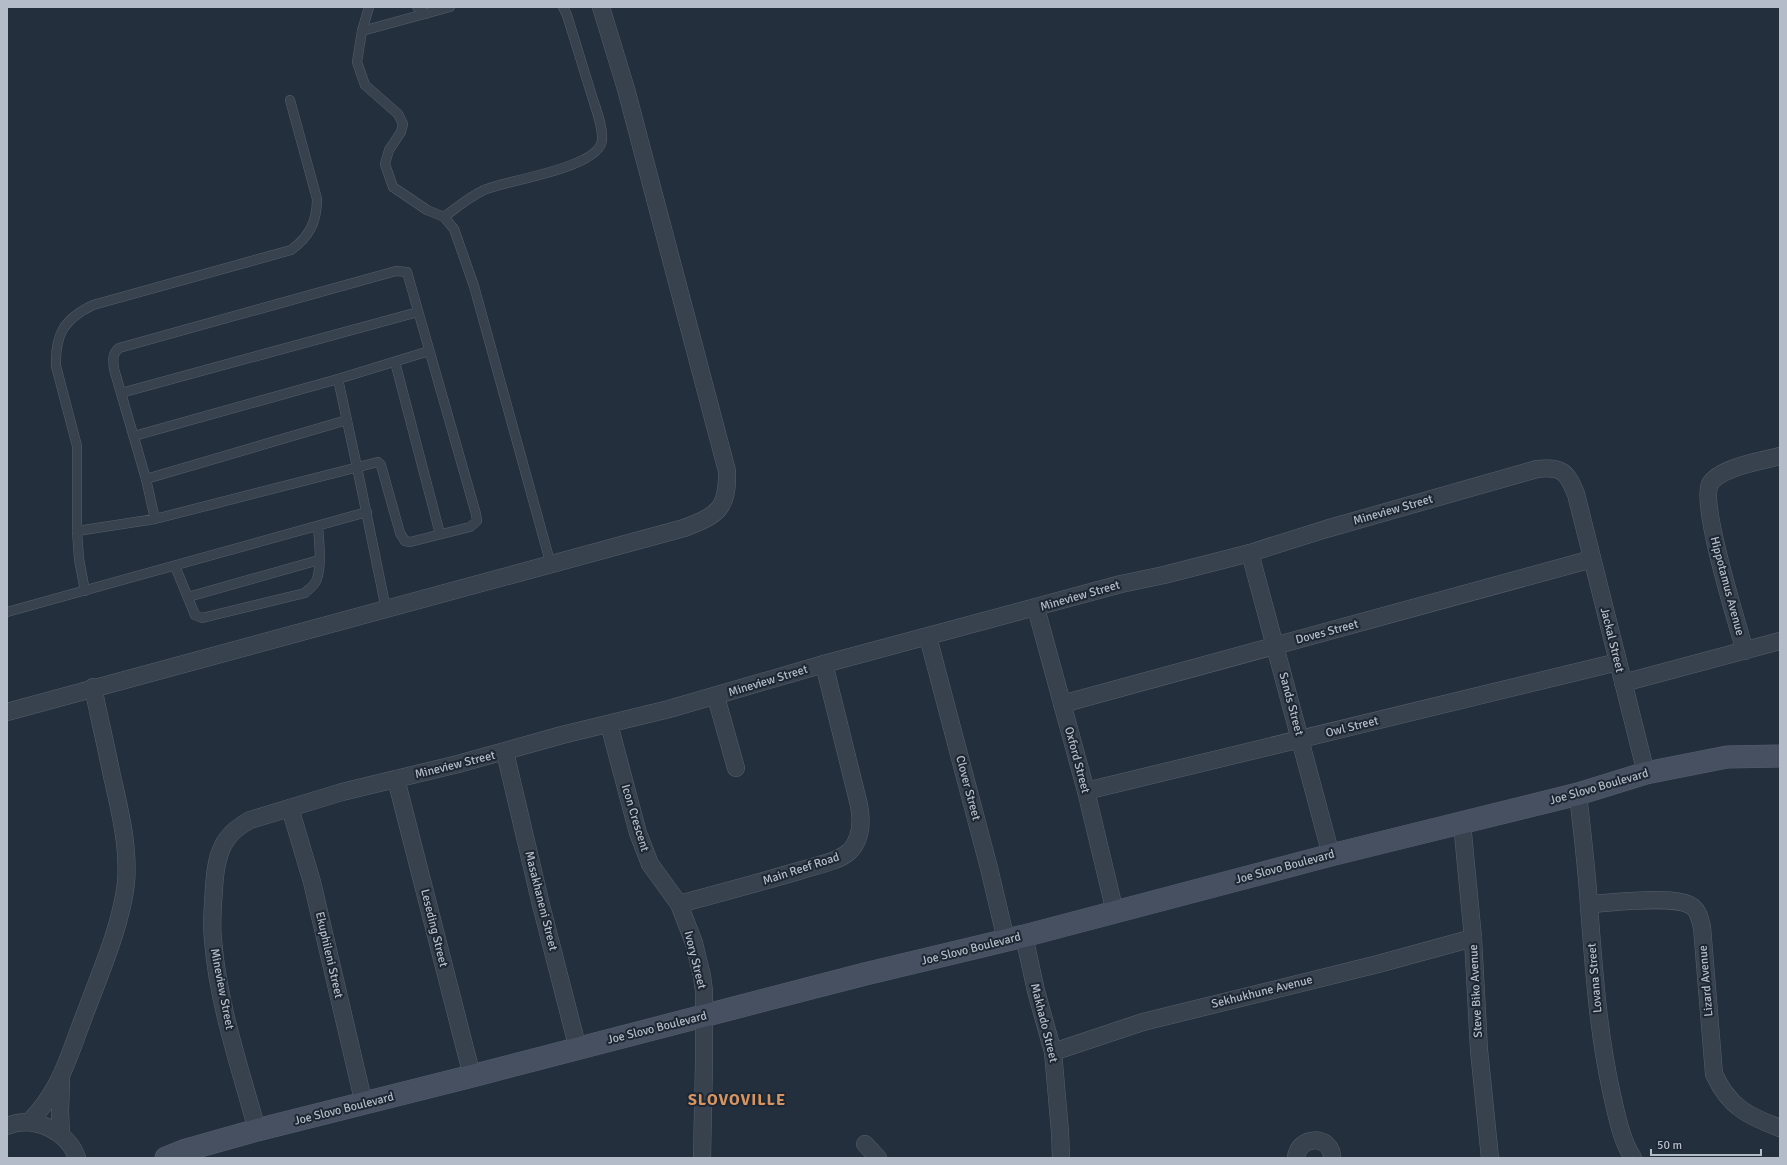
<svg xmlns="http://www.w3.org/2000/svg" width="1787" height="1165" font-family="Signika,sans-serif">
	<style>
		.lines { fill: none; stroke-linecap: round; stroke-linejoin: round }
		.lane-casing { stroke: #565f6c; stroke-width: 10 }
		.street-casing { stroke: #565f6c; stroke-width: 18 }
		.secondary-casing { stroke: #565f6c; stroke-width: 23 }
		.lane { stroke: #38414e; stroke-width: 9 }
		.street { stroke: #38414e; stroke-width: 17 }
		.secondary { stroke: #465061; stroke-width: 22 }
		.labels { text-anchor: middle; dominant-baseline: central; stroke-width: 4; stroke-linejoin: round; paint-order: stroke }
		.street-label { font-size: 12px; fill: #b4bcc9; stroke: #1d2633 }
		.district-label { font-size: 16px; font-weight: bold; letter-spacing: 1px; fill: #d59563; stroke: #1d2633 }
	</style>
	<rect width="100%" height="100%" fill="#242f3e"/>
	<g class="lines">
		<g class="lane-casing">
			<g id="lane">
				<path d="M369 7 362 31 357 62 365 85 398 114 403 124 401 132 389 150 385 164 393 187 427 210 444 217 454 229 474 286 551 565"/>
				<path d="M417 7 426 14"/>
				<path d="M362 31 450 7"/>
				<path d="M444 217C456 208 469 197 484 190 507 180 600 168 602 140 603 125 595 107 591 93 583 67 575 41 567 15L563 7"/>
				<path d="M395 362 440 534"/>
				<path d="M338 379 357 467 386 609"/>
				<path d="M121 393 418 312"/>
				<path d="M134 436 338 379 429 351"/>
				<path d="M146 479 347 420"/>
				<path d="M77 531 155 519 378 462 381 465 400 533 405 541 410 542 470 527 477 521 476 514 407 272 396 271 119 348C112 354 113 360 114 369L146 479 155 519"/>
				<path d="M175 566 195 615 202 618 305 593C309 589 315 585 317 579 322 563 319 542 318 526"/>
				<path d="M85 591 79 559 77 531V446L56 366C55 334 64 319 93 305L291 250C309 237 317 222 317 199L290 100"/>
				<path d="M188 597 319 560"/>
				<path d="M7 612 367 512"/>
			</g>
		</g>
		<g class="street-casing">
			<g id="street">
				<path d="M1250 553 1331 855"/>
				<path d="M1036 608 1086 791 1115 912"/>
				<path d="M928 637 989 868 1006 940"/>
				<path d="M1745 651C1737 623 1700 505 1710 484 1720 467 1762 461 1780 456"/>
				<path d="M1623 683 1780 641"/>
				<path d="M716 697 736 768"/>
				<path d="M1062 704 1592 559"/>
				<path d="M7 712 684 528C718 515 728 509 727 471L626 89 601 7"/>
				<path d="M609 724 638 833 650 864 679 904 694 943 702 976 704 991V1063L702 1158"/>
				<path d="M505 752 541 905 578 1049"/>
				<path d="M396 779 472 1076"/>
				<path d="M1086 791 1618 662"/>
				<path d="M1578 794C1582 832 1587 869 1589 906 1594 970 1598 1033 1612 1095 1617 1116 1621 1140 1633 1158"/>
				<path d="M290 808 312 882 364 1104"/>
				<path d="M1462 823 1473 938 1479 1050 1490 1158"/>
				<path d="M679 904C720 893 761 882 802 870 817 865 838 862 850 851 862 838 862 821 859 805L824 664"/>
				<path d="M1589 904C1612 903 1677 894 1693 907 1699 912 1700 920 1702 927L1714 1074C1729 1107 1748 1116 1780 1128"/>
				<path d="M1024 936 1036 991 1053 1052 1060 1132 1061 1158"/>
				<path d="M1053 1052 1143 1022 1378 964 1473 938"/>
				<path d="M61 1082 60 1111 61 1135"/>
				<path d="M29 1122C60 1091 68 1058 83 1019 98 978 121 927 126 883 129 847 120 811 112 776 106 746 99 717 93 687"/>
				<path d="M7 1126C34 1115 68 1131 77 1158"/>
				<path d="M257 1130C240 1068 218 1004 213 940 211 923 213 905 214 888 215 872 217 852 227 839 233 830 241 825 250 820L342 792 458 764 562 735 669 709 824 664 1121 584 1164 575 1250 553 1326 529 1537 469C1562 466 1567 472 1576 494L1646 773"/>
				<path d="M865 1144 878 1158"/>
				<path d="M1296 1158C1298 1135 1332 1134 1332 1158"/>
			</g>
		</g>
		<g class="secondary-casing">
			<path id="secondary" d="M166 1158 186 1150 257 1130 472 1076 865 974 1024 936 1331 855 1578 794 1646 773 1727 757 1780 756"/>
		</g>
		<use href="#lane" class="lane"/>
		<use href="#street" class="street"/>
		<use href="#secondary" class="secondary"/>
	</g>
	<g class="labels">
		<g class="street-label">
			<text transform="translate(1393 510) rotate(-16)">Mineview Street</text>
			<text transform="translate(1727 586) rotate(75)">Hippotamus Avenue</text>
			<text transform="translate(1080 596) rotate(-16)">Mineview Street</text>
			<text transform="translate(1327 632) rotate(-15)">Doves Street</text>
			<text transform="translate(1612 640) rotate(76)">Jackal Street</text>
			<text transform="translate(768 681) rotate(-17)">Mineview Street</text>
			<text transform="translate(1291 704) rotate(75)">Sands Street</text>
			<text transform="translate(1352 727) rotate(-14)">Owl Street</text>
			<text transform="translate(1077 760) rotate(75)">Oxford Street</text>
			<text transform="translate(455 765) rotate(-14)">Mineview Street</text>
			<text transform="translate(1599 787) rotate(-16)">Joe Slovo Boulevard</text>
			<text transform="translate(968 788) rotate(75)">Clover Street</text>
			<text transform="translate(635 818) rotate(73)">Icon Crescent</text>
			<text transform="translate(1285 867) rotate(-15)">Joe Slovo Boulevard</text>
			<text transform="translate(801 869) rotate(-18)">Main Reef Road</text>
			<text transform="translate(541 901) rotate(76)">Masakhaneni Street</text>
			<text transform="translate(434 928) rotate(76)">Leseding Street</text>
			<text transform="translate(971 949) rotate(-14)">Joe Slovo Boulevard</text>
			<text transform="translate(329 955) rotate(77)">Ekuphileni Street</text>
			<text transform="translate(695 960) rotate(76)">Ivory Street</text>
			<text transform="translate(1595 978) rotate(-95)">Lovana Street</text>
			<text transform="translate(1706 981) rotate(-95)">Lizard Avenue</text>
			<text transform="translate(222 989) rotate(79)">Mineview Street</text>
			<text transform="translate(1476 991) rotate(-93)">Steve Biko Avenue</text>
			<text transform="translate(1262 992) rotate(-14)">Sekhukhune Avenue</text>
			<text transform="translate(1044 1023) rotate(76)">Makhado Street</text>
			<text transform="translate(657 1028) rotate(-14)">Joe Slovo Boulevard</text>
			<text transform="translate(344 1109) rotate(-14)">Joe Slovo Boulevard</text>
		</g>
		<g class="district-label">
			<text x="737" y="1100">SLOVOVILLE</text>
		</g>
	</g>
	<rect width="1787" height="1165" fill="none" stroke="#b4bcc9" stroke-width="16"/>
	<path d="M1651 1149v6h110v-6" fill="none" stroke="#b4bcc9" stroke-width="2"/>
	<text x="1657" y="1149" font-size="12" fill="#b4bcc9" stroke="#1d2633" stroke-width="3" paint-order="stroke">50 m</text>
</svg>
